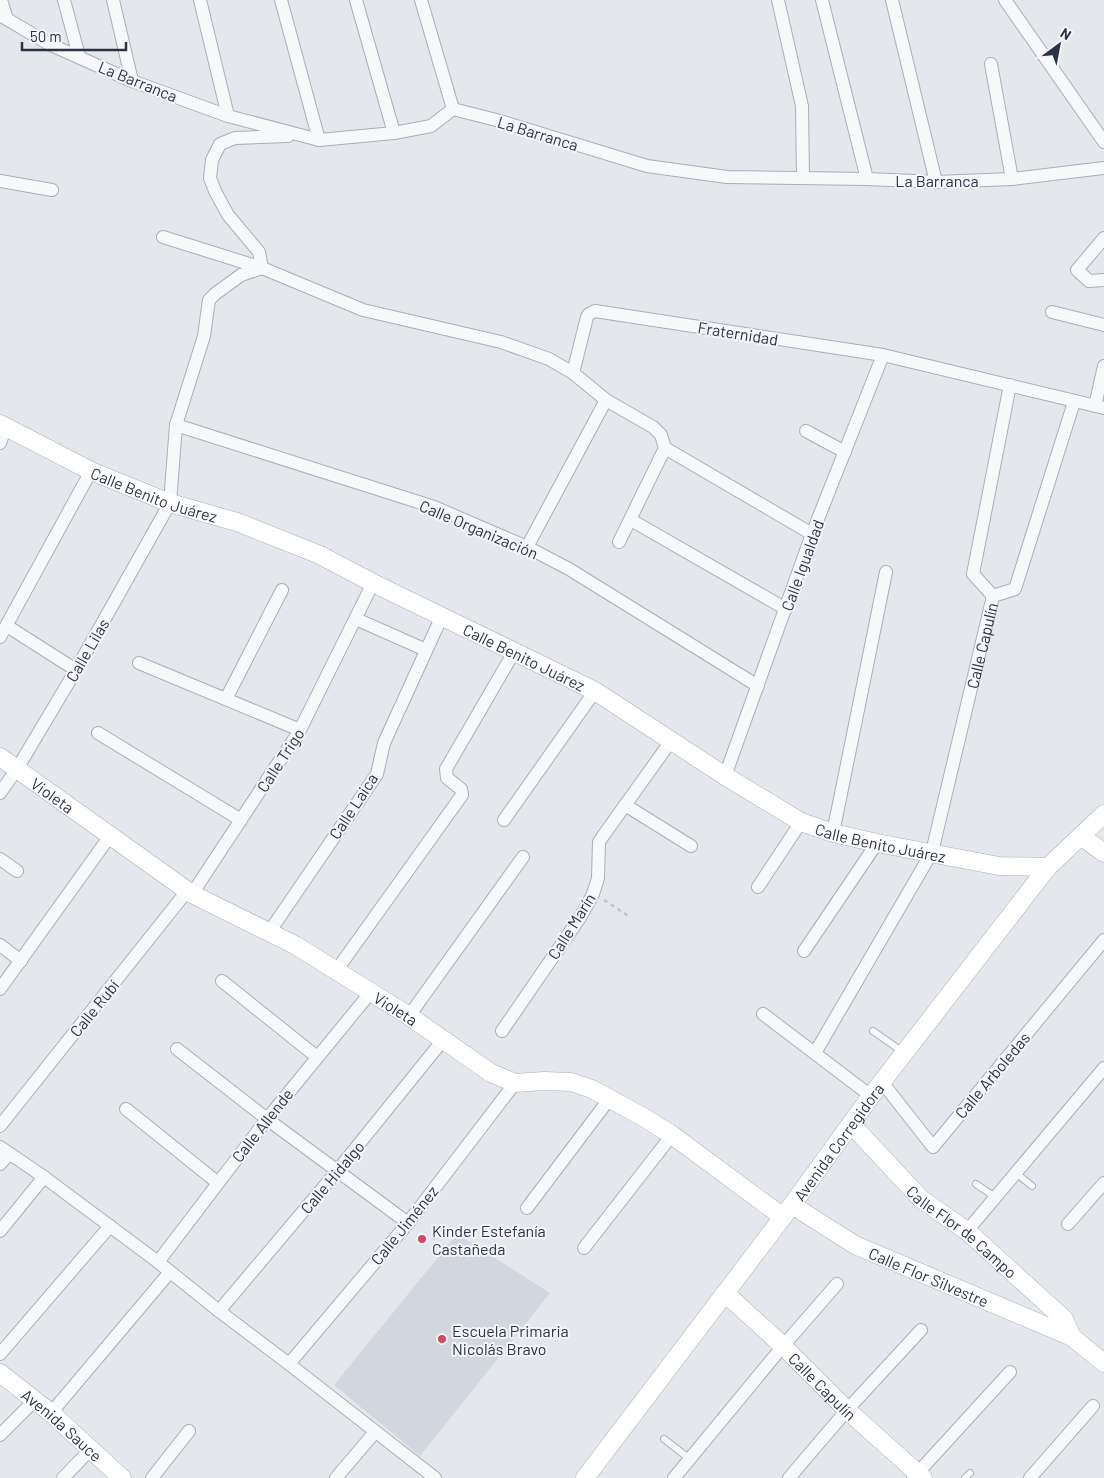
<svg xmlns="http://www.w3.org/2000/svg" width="1104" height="1478" font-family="Barlow,sans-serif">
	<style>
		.built { fill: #d2d6de }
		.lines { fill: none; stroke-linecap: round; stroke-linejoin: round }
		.lane-casing { stroke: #a9aeb7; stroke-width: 8 }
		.street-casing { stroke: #a9aeb7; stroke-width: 14 }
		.secondary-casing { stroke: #a9aeb7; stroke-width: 19 }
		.path { stroke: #c2c5cb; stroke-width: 2.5; stroke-dasharray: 4 4; stroke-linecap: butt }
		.lane { stroke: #f7f8fa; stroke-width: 6 }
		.street { stroke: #f7f8fa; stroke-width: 12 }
		.secondary { stroke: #fff; stroke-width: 18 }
		.poi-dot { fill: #d1495b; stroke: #f4f6f9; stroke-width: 2 }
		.labels { text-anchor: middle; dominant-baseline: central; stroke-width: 4; stroke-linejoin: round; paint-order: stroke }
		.street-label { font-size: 16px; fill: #2b3445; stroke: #f4f6f9 }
		.poi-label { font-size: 16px; fill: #2b3445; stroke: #f4f6f9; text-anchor: start }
	</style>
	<rect width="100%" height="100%" fill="#e4e7ec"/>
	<path class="built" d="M457 1234 550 1293 420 1456 334 1385Z"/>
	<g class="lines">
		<g class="lane-casing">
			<g id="lane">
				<path d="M873 1031 903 1052"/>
				<path d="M1016 1173 1032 1186"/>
				<path d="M976 1184 995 1197"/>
				<path d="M664 1439 690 1459"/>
				<path d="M965 1478 970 1473"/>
			</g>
		</g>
		<g class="street-casing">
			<g id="street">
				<path d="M1 0 7 19"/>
				<path d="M64 0 79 56"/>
				<path d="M113 0 132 81"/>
				<path d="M200 0 228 116"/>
				<path d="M281 0 319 140"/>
				<path d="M356 0 394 133"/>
				<path d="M421 0 453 109"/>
				<path d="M778 0 802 106 803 178"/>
				<path d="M822 0 867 179"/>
				<path d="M892 0 936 182"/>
				<path d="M1005 0 1104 142"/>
				<path d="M0 15 49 44 132 81 228 116 319 140 394 133 431 126 453 109 500 121 647 166 727 177 867 179 936 182 1012 179 1104 168"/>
				<path d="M991 64 1012 179"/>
				<path d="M0 181 52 190"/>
				<path d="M163 237 262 268 363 310 501 342 549 359 573 373 606 400 653 427 661 435 665 448"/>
				<path d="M1104 238 1077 270 1089 281 1104 280"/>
				<path d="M262 268 259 252 228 215 215 191 210 178 212 160 220 144 235 138 288 136"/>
				<path d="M1052 312 1104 325"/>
				<path d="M573 373 587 317 589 314 595 311 883 355 1104 408"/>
				<path d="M1095 406 1104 366"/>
				<path d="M176 425 434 507 527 547 569 569 758 686"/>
				<path d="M806 431 845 452"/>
				<path d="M0 443 6 426"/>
				<path d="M665 448 812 534"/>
				<path d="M631 520 786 609"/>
				<path d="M619 542 665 448"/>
				<path d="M527 547 606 400"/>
				<path d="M993 596 973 574 1010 385"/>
				<path d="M993 596 1015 589 1074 402"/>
				<path d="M356 619 426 650"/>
				<path d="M7 626 76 670"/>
				<path d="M0 637 91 471"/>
				<path d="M139 663 300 730"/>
				<path d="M226 699 282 590"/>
				<path d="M98 733 241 820"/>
				<path d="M725 776 812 534 883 355"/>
				<path d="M0 793 17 769 76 670 170 503 176 425 204 336 209 300 215 294 241 275 262 268"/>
				<path d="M625 805 691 846"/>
				<path d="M504 820 595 691"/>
				<path d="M833 833 886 572"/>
				<path d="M0 859 17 871"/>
				<path d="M758 887 801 822"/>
				<path d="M192 894 300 730 373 583"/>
				<path d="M270 931 377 774 384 743 442 616"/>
				<path d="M0 945 21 961"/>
				<path d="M804 951 877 843"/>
				<path d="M336 971 462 795 461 789 447 778 446 769 514 652"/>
				<path d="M222 981 317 1057"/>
				<path d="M0 989 110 836"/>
				<path d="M763 1014 871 1096"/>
				<path d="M409 1016 523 857"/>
				<path d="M502 1031 581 916 593 894 598 878 599 842 603 836 671 741"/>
				<path d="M177 1049 267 1119 408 1223"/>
				<path id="s1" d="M815 1053 932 852 993 596"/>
				<path d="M882 1082 933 1147 1104 940"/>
				<path d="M126 1109 218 1183"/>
				<path d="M0 1126 187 891"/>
				<path d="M0 1147 44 1177 158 1262 219 1311 289 1364 435 1478"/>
				<path d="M0 1164 9 1154"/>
				<path d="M527 1208 610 1098"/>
				<path d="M1068 1224 1104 1183"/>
				<path d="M0 1231 44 1177"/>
				<path d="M967 1231 1104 1068"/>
				<path d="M584 1248 672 1135"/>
				<path d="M158 1262 267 1119 371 992"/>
				<path d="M219 1311 338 1170 443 1040"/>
				<path d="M0 1354 110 1226"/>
				<path d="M289 1364 408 1223 515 1083"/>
				<path d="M51 1413 170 1272"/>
				<path d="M0 1435 35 1400"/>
				<path d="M63 1478 91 1449"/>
				<path d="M152 1478 189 1431"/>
				<path d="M336 1478 375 1432"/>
				<path d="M674 1478 783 1346 837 1284"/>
				<path d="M789 1478 847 1410 921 1330"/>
				<path d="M913 1478 1010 1372"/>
				<path d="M1030 1478 1093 1406"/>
			</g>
		</g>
		<g class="secondary-casing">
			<g id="secondary">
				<path id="s2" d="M0 424 91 471 170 503 237 522 320 555 373 583 595 691 725 776 801 822 833 833 877 843 999 866 1048 867"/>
				<path id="s3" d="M0 757 192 894 295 945 409 1016 491 1073 515 1083 544 1081 571 1082 592 1089 643 1117 672 1135 783 1217"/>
				<path d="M1081 836 1104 853"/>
				<path id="s4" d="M851 1124 921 1199 967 1231 1064 1319 1072 1337"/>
				<path id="s5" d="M792 1205 855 1245 1072 1337 1104 1363"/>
				<path id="s6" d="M725 1293 783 1346 847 1410 923 1478"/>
				<path id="s7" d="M0 1373 51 1413 122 1478"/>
				<path id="s8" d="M585 1478 792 1205 871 1096 1048 867 1104 814"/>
			</g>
		</g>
		<path class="path" d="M604 900 630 917"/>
		<use href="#lane" class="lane"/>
		<use href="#street" class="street"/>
		<use href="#secondary" class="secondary"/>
	</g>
	<g class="poi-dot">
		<circle cx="422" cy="1239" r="5"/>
		<circle cx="442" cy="1339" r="5"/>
	</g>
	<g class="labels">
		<g class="street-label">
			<text transform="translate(138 81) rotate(22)">La Barranca</text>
			<text transform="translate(538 133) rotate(17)">La Barranca</text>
			<text x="937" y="180">La Barranca</text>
			<text transform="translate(738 333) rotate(9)">Fraternidad</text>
			<text stroke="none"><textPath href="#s2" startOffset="170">Calle Benito Juárez</textPath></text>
			<text transform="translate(479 529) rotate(23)">Calle Organización</text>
			<text transform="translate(802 565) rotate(-70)">Calle Igualdad</text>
			<text stroke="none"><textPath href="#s1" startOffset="445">Calle Capulín</textPath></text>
			<text transform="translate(87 650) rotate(-60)">Calle Lilas</text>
			<text stroke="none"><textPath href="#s2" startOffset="575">Calle Benito Juárez</textPath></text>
			<text transform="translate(280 760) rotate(-57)">Calle Trigo</text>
			<text stroke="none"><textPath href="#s3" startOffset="65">Violeta</textPath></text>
			<text transform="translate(353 806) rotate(-57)">Calle Laica</text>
			<text stroke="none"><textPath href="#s2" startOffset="980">Calle Benito Juárez</textPath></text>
			<text transform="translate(571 926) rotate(-58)">Calle Marín</text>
			<text transform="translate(94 1008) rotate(-51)">Calle Rubí</text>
			<text stroke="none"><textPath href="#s3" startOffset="470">Violeta</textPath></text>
			<text transform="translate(992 1075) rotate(-50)">Calle Arboledas</text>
			<text transform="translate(262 1125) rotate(-52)">Calle Allende</text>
			<text stroke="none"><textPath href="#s8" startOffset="421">Avenida Corregidora</textPath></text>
			<text transform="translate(332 1177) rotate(-50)">Calle Hidalgo</text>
			<text transform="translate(404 1225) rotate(-51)">Calle Jiménez</text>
			<text stroke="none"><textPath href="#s4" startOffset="155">Calle Flor de Campo</textPath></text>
			<text stroke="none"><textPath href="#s5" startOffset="155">Calle Flor Silvestre</textPath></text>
			<text stroke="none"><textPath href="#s6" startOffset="135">Calle Capulín</textPath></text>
			<text stroke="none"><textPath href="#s7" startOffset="81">Avenida Sauce</textPath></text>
		</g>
		<g class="poi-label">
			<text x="432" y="1230">Kinder Estefanía<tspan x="432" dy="18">Castañeda</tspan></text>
			<text x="452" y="1330">Escuela Primaria<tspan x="452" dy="18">Nicolás Bravo</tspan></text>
		</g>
	</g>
	<g transform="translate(1059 45) rotate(32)" stroke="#f4f6f9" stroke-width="4" paint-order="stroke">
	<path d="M0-4L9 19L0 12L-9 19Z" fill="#2b3445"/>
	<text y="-8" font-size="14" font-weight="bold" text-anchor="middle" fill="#2b3445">N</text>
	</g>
	<path d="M22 42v8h104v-8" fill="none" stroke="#2b3445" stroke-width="2.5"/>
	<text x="30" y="42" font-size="15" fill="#2b3445" stroke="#f4f6f9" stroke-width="4" paint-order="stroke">50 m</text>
</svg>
